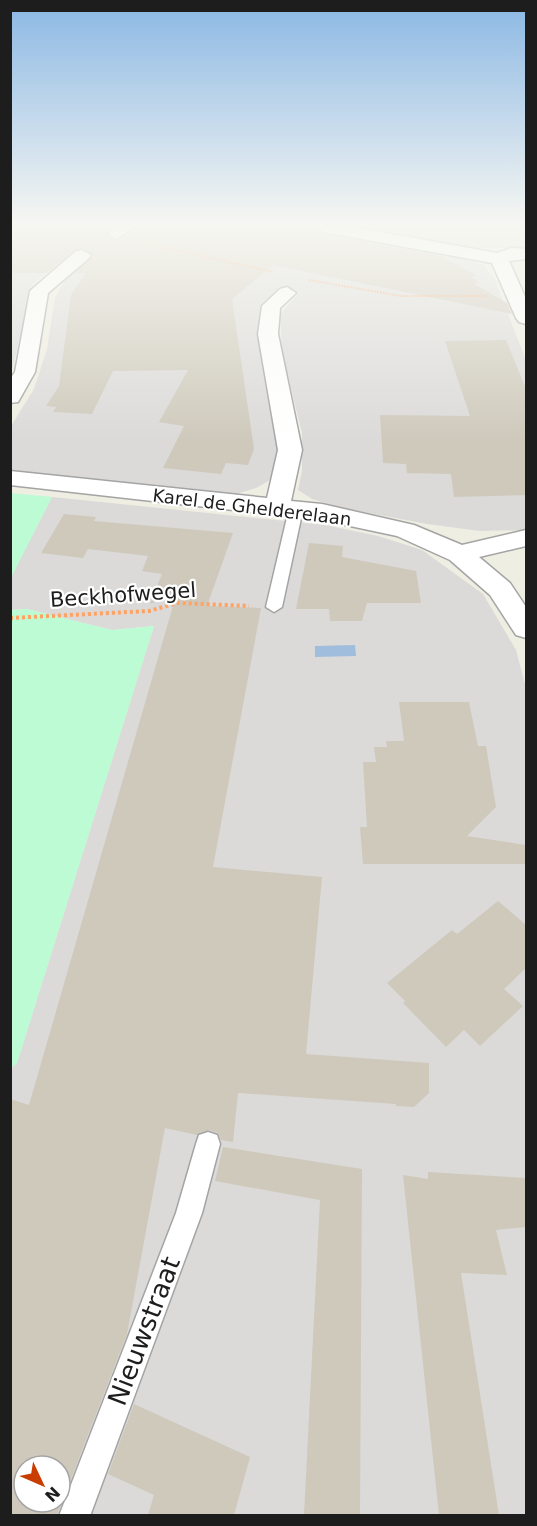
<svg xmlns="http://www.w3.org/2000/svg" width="537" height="1526" font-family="'DejaVu Sans',sans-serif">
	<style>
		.residential { fill: #dbdad9; fill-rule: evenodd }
		.park { fill: #bcfbd4 }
		.water { fill: #a0bdde }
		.building { fill: #cec9bb; fill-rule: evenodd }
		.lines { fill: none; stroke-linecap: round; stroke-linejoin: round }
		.lane-casing { stroke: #a4a4a4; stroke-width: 3 }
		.street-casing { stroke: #a4a4a4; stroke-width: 3 }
		.path-far1 { stroke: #ffa262; stroke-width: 2; stroke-dasharray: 1.5 1.5; stroke-linecap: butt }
		.path { stroke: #ffa262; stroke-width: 4; stroke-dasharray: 3 3; stroke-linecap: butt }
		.lane { fill: #fff; fill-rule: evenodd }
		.street { fill: #fff; fill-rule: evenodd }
		.labels { text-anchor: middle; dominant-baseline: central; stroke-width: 4.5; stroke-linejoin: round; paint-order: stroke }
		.far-street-label { font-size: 18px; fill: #1d1d1d; stroke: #fff }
		.street-label { font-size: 21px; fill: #1d1d1d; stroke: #fff }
		.near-street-label { font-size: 26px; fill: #1d1d1d; stroke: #fff }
	</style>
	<rect width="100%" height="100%" fill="#eeeee2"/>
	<g class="residential">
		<path d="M11 227H115L107 233 121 237 136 227H294L458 257 483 265 494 278 526 360V530L480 531 427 524 342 508 312 499 298 490 302 471V433L282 352 280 314 299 293 284 289 274 294 262 308 257 326 280 459 272 479 256 488 236 494 11 470V426L34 389 47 349 55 298 64 282 89 255 79 253 55 257 54 265 32 285 11 375Z"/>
		<path d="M347 227H526V248H458Z"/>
		<path d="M52 497 325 525 378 536 422 550 483 594 516 650 526 688V1515H11V1068L17 1063 154 626 112 630 27 609 11 610 10 578ZM24 1466H60V1502H24Z"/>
	</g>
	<g class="park">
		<path d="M11 493 52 497 11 578 10 493Z"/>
		<path d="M27 609 112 630 154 626 17 1063 11 1068 10 610Z"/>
	</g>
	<path class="water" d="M355 645 356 656 315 657V646Z"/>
	<g class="building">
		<path d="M10 227H111L106 234 115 241 137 227H314L324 234 441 256 477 276 471 277 479 282 474 284 507 303 512 314 273 265 232 299 254 449 248 465 226 463 221 474 163 468 184 426 159 422 188 370 113 371 92 414 53 412 56 407 46 406 59 386 71 295 86 273H75L93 255 83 248 76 249 47 273H10Z"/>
		<path d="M506 340 526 389V495L454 497 451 474 407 473 406 464 383 463 380 415 470 416 445 341Z"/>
		<path d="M64 514 96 517 94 521 233 533 207 606 261 608 213 867 322 877 306 1054 429 1063V1093L414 1107 396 1106V1104L238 1093 233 1142 221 1140 218 1133 209 1130 197 1135 165 1128 127 1334 57 1515H10V1099L29 1105 177 592 150 604 162 574 142 571 148 556 88 549 83 558 41 553ZM24 1466H60V1502H24Z"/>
		<path d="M309 543 343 546 342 557 416 571 421 603H367L362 621H330L329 609H296Z"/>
		<path d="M399 702H469L478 746H486L496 807 467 836 526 845V864H363L360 827H367L363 762H376L374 747H387L386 741H404Z"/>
		<path d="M498 901 526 925V968L504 989 523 1006 480 1046 464 1030 446 1047 403 1003 405 1001 387 983 452 930 457 934Z"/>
		<path d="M223 1147 362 1169 360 1515H304L320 1200 215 1181Z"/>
		<path d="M428 1172 526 1178V1227L496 1230 507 1275 461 1273 499 1515H439L403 1175 428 1179Z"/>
		<path d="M134 1404 250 1457 234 1515H148L154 1495 108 1474Z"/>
	</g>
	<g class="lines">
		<g class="lane-casing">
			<g id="lane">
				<path d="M296 505 303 509 282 607 274 612 266 607 289 509Z"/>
				<path d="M208 1132 217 1135 220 1144 202 1213 90 1516H59L176 1213 196 1144 199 1135Z"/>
			</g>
		</g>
		<g class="street-casing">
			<g id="street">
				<path d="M115 227H135L116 239 108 234Z"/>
				<path d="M316 227H353L497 253 512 248 526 249V259L509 261 526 299V324L519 322 516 318 492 263 324 232Z"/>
				<path d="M82 250 91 255 88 259 48 293 35 372 18 402 10 403V379L15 372 30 291 76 251Z"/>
				<path d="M287 287 296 293 280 308 278 334 302 450 291 501 322 504 414 525 462 545 526 530V546L479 557 510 583 526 607V638L516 635 490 595 450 560 397 536 322 520 10 485V471L267 498 278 450 258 334 262 306 280 289Z"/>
			</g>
		</g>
		<g class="path-far1">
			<path d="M145 243 273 272"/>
			<path d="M309 280 401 296H486"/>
		</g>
		<path class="path" d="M10 618 149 611 177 603 249 606"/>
		<use href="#lane" class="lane"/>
		<use href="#street" class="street"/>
	</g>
	<linearGradient id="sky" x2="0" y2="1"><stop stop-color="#8bb8e4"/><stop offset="0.51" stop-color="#f7f7f2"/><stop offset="1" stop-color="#f7f7f2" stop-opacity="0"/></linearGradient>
	<rect width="537" height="441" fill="url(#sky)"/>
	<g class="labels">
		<g class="far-street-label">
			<text transform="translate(252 507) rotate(7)">Karel de Ghelderelaan</text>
		</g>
		<g class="street-label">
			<text transform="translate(123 595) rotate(-4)">Beckhofwegel</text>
		</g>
		<g class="near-street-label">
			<text transform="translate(144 1331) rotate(-69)">Nieuwstraat</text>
		</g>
	</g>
	<rect width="537" height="1526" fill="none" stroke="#1d1d1d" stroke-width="24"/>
	<g transform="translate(42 1484) rotate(134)"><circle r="28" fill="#ffffff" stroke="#a5a5a5" stroke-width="1.5"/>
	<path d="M0-4.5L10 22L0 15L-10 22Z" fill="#c93e00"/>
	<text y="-9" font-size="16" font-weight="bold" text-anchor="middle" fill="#1d1d1d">N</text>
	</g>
</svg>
